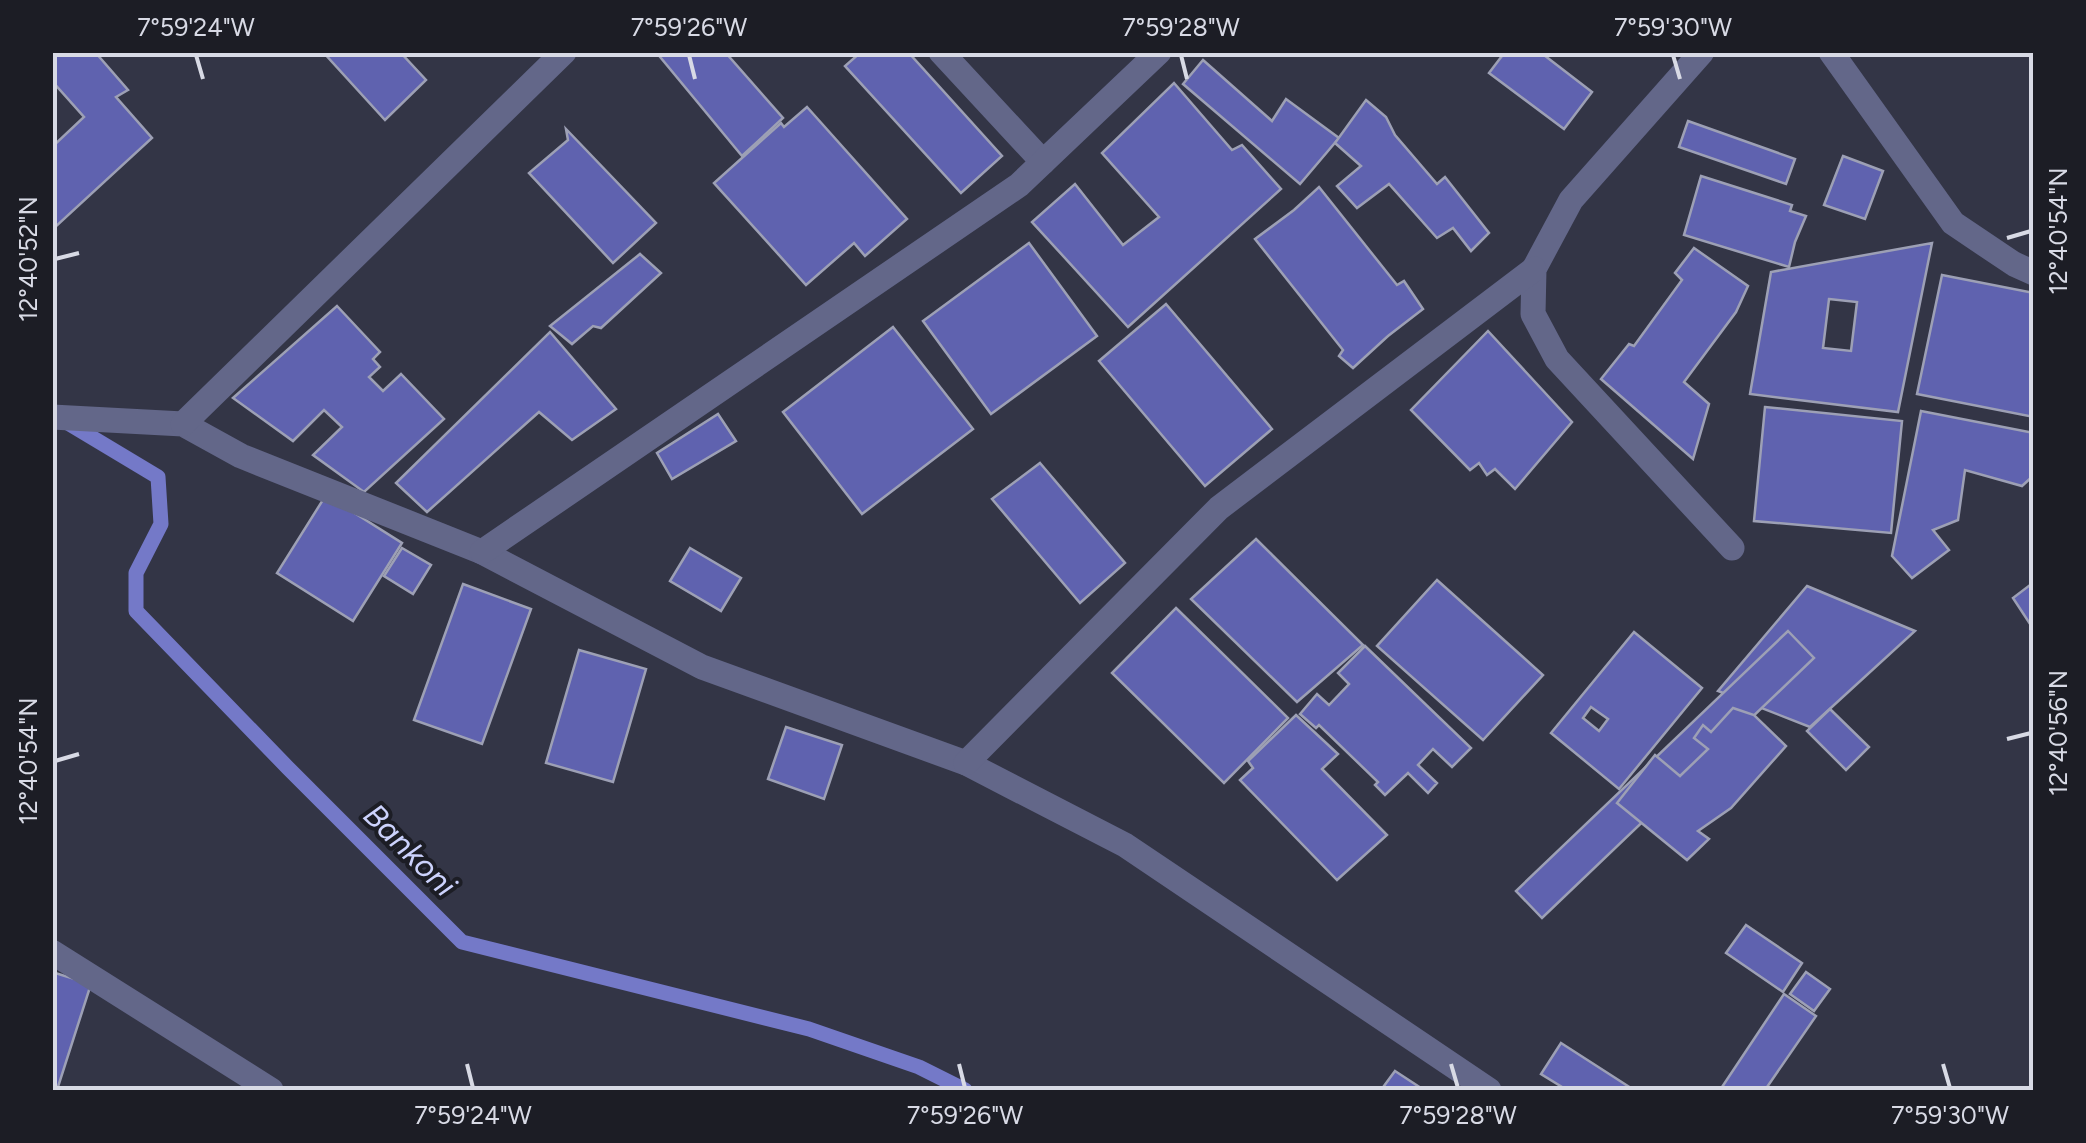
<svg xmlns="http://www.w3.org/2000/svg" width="2086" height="1143" font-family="Figtree,sans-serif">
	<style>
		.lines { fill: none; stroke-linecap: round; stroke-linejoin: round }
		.stream { stroke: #7479c8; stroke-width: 15 }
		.building { fill: #5f62af; stroke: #9da0b5; stroke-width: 2.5; fill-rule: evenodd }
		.minor { stroke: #636789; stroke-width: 25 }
		.ticks { fill: none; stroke: #d8dae5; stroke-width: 4 }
		.labels { text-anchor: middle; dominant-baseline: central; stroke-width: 8; stroke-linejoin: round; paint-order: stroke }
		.water-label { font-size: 32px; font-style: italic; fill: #ccd2fc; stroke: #1c1d25 }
		.neatline { fill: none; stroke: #d8dae5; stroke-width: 4 }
		.ticks-label { font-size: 25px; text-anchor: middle; fill: #d8dae5 }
	</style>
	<rect width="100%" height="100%" fill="#333546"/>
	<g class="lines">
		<path class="stream" d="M68 423 158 477 161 524 136 573V611L288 768 462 942 809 1029 919 1067 965 1090"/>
	</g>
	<g class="building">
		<path d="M52 52H95L128 90 116 97 152 138 52 230V147L84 117 52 81Z"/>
		<path d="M323 52H400L426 80 385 120Z"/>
		<path d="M656 52H725L783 118 742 156Z"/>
		<path d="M861 52H908L1002 156 961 193 845 66Z"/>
		<path d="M1505 52H1540L1592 92 1564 129 1489 73Z"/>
		<path d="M1203 60 1272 121 1286 99 1339 138 1300 184 1183 84Z"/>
		<path d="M1174 83 1232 150 1242 145 1281 189 1128 327 1032 222 1075 184 1123 245 1159 217 1102 153Z"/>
		<path d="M1366 100 1386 117 1395 135 1437 184 1445 177 1489 233 1471 251 1453 228 1437 238 1389 184 1357 208 1337 186 1361 166 1335 143Z"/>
		<path d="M807 107 907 219 865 256 854 243 806 285 714 183 781 123 784 127Z"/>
		<path d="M1688 121 1795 159 1786 184 1679 147Z"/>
		<path d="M566 129 656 223 613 263 529 173 568 140Z"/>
		<path d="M1843 156 1883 171 1865 219 1824 205Z"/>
		<path d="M1701 176 1792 205 1790 211 1806 216 1795 242 1789 267 1684 235Z"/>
		<path d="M1319 187 1397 285 1404 281 1423 309 1388 336 1353 368 1339 356 1343 350 1255 239 1294 210Z"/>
		<path d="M1029 243 1097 336 991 414 923 321Z"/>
		<path d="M1932 243 1898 412 1750 394 1771 272ZM1829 299 1857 302 1851 351 1823 348Z"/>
		<path d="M1694 248 1748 286 1736 312 1684 382 1709 404 1693 459 1601 379 1629 344 1634 346 1682 280 1675 273Z"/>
		<path d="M640 254 661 273 601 328 593 326 572 344 550 326Z"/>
		<path d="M1942 275 2034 293V417L1917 394Z"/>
		<path d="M1166 304 1272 429 1205 486 1099 361Z"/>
		<path d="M337 306 380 352 373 359 380 367 369 377 383 391 401 374 444 419 364 492 313 455 342 427 324 410 293 441 233 398Z"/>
		<path d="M893 327 973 429 862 514 783 412Z"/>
		<path d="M1488 331 1572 422 1515 489 1495 469 1487 475 1479 463 1470 470 1411 410Z"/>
		<path d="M550 332 616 409 572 440 539 412 427 512 396 483Z"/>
		<path d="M1765 407 1902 421 1891 533 1754 521Z"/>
		<path d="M1921 411 2034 433V475L2022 486 1965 470 1958 520 1933 530 1949 550 1912 578 1892 556Z"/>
		<path d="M718 414 736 441 672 479 657 453Z"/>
		<path d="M1040 463 1125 563 1080 603 992 499Z"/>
		<path d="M326 495 402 543 353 621 277 573Z"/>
		<path d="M1256 539 1363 645 1297 702 1191 599Z"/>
		<path d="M402 548 431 565 413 594 384 576Z"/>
		<path d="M690 548 741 578 721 611 670 581Z"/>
		<path d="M1437 580 1543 675 1483 740 1377 646Z"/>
		<path d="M2034 582V630L2013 598Z"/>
		<path d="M463 584 531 609 482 744 414 720Z"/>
		<path d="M1807 586 1915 631 1810 727 1718 691Z"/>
		<path d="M1176 608 1288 718 1224 783 1112 673Z"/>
		<path d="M1788 631 1814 658 1542 918 1516 891Z"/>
		<path d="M1634 632 1702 688 1619 789 1551 733ZM1591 707 1608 719 1599 731 1583 718Z"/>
		<path d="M1365 646 1471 748 1452 767 1433 749 1418 765 1437 783 1428 793 1408 773 1385 795 1375 785 1378 782 1319 725 1316 728 1300 714 1317 694 1329 705 1349 684 1338 673Z"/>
		<path d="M579 650 646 669 613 782 546 763Z"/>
		<path d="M1733 708 1754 715 1786 746 1731 808 1698 831 1709 839 1687 860 1617 803 1655 755 1680 776 1708 749 1694 738 1703 725 1711 732Z"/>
		<path d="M1830 709 1869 747 1846 770 1807 731Z"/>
		<path d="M1296 715 1338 754 1322 769 1387 835 1337 880 1240 780 1253 768 1248 761Z"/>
		<path d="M786 727 842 745 824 799 768 779Z"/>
		<path d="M1746 925 1802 963 1783 992 1726 953Z"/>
		<path d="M52 972 91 984 57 1090H52Z"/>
		<path d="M1806 972 1830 989 1814 1011 1790 994Z"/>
		<path d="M1784 994 1816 1016 1765 1090H1720Z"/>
		<path d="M1561 1043 1634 1090H1567L1541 1074Z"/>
		<path d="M1395 1071 1424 1090H1381Z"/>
	</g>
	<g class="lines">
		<g class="minor">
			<path d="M941 52 1043 162"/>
			<path d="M1702 52 1571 200 1534 269 1533 314 1557 359 1732 548"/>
			<path d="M1831 52 1953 223 2014 264 2034 273"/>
			<path d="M52 417 183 424 241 456 482 552 702 667 966 763 1125 845 1489 1090"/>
			<path d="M183 424 564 52"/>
			<path d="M482 552 1019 185 1159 52"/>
			<path d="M966 763 1219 508 1534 269"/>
			<path d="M52 952 271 1090"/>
		</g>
	</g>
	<path class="ticks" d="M196 55 203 79M689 55 695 79M1181 55 1187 79M1673 55 1680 79M2007 238 2031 231M55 259 79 253M2007 739 2031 733M55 761 79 754M467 1064 473 1088M959 1064 965 1088M1451 1064 1458 1088M1943 1064 1950 1088"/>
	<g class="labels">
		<g class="water-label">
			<text transform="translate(410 850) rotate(45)">Bankoni</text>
		</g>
	</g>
	<rect width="2086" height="1143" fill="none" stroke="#1c1d25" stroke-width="110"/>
	<rect x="55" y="55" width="1976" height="1033" class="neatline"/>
	<g class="ticks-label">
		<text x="196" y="36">7°59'24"W</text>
		<text x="689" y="36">7°59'26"W</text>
		<text x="1181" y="36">7°59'28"W</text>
		<text x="1673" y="36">7°59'30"W</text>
		<text transform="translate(2058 231) rotate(-90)" y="9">12°40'54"N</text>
		<text transform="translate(28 259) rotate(-90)" y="9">12°40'52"N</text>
		<text transform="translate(2058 733) rotate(-90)" y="9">12°40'56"N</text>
		<text transform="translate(28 761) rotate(-90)" y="9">12°40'54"N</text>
		<text x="473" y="1124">7°59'24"W</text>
		<text x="965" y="1124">7°59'26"W</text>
		<text x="1458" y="1124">7°59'28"W</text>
		<text x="1950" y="1124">7°59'30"W</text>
	</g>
</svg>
